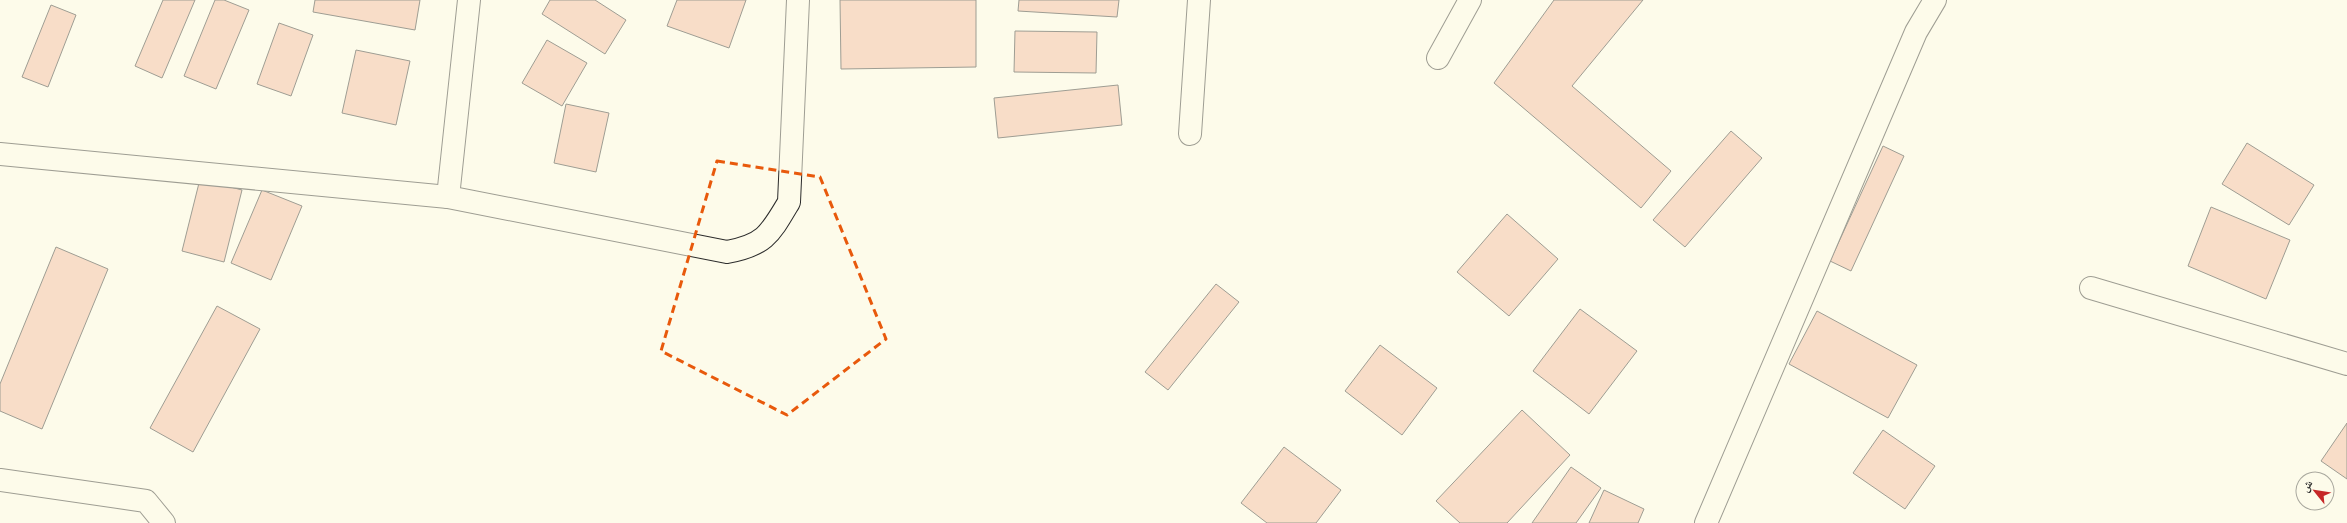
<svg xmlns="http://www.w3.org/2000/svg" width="2347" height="523" font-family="Quicksand,'Noto Naskh Arabic',sans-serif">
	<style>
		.building { fill: #f2b8a0; stroke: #2b2b2b }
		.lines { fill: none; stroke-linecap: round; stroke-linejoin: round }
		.minor-casing { stroke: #2b2b2b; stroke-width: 24 }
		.minor { stroke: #fdfbea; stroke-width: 22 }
		.marked { fill: none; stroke: #e8590c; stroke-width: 3; stroke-dasharray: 8 5; stroke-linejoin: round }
	</style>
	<rect width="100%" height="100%" fill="#fdfbea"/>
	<g class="building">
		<path d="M163 0H195L162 78 135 66Z"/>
		<path d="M215 0H224L249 10 216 89 184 76Z"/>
		<path d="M315 0H420L415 30 313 12Z"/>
		<path d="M550 0H595L626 20 605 54 542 14Z"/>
		<path d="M677 0H746L729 48 667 26Z"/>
		<path d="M840 0H976V67L841 69Z"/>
		<path d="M1019 0H1119L1117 17 1018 11Z"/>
		<path d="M1554 0H1643L1572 86 1671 171 1641 208 1494 83Z"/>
		<path d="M51 5 76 15 48 87 22 77Z"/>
		<path d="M279 23 313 35 291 96 257 84Z"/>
		<path d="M1015 31 1097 32 1096 73 1014 72Z"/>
		<path d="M547 40 587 63 562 106 522 83Z"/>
		<path d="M356 50 410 61 396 125 342 113Z"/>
		<path d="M1118 85 1122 125 998 138 994 98Z"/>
		<path d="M566 104 609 113 596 172 554 163Z"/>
		<path d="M1731 131 1762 158 1685 247 1653 220Z"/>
		<path d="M2247 143 2314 185 2289 225 2222 184Z"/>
		<path d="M1883 146 1904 156 1851 271 1830 261Z"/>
		<path d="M200 179 242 190 224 262 182 251Z"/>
		<path d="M262 190 302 206 271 280 231 263Z"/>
		<path d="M2211 207 2290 240 2266 299 2188 266Z"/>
		<path d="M1507 214 1558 259 1509 316 1457 272Z"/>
		<path d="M56 247 108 269 42 429 0 411V384Z"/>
		<path d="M1216 284 1239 302 1168 390 1145 372Z"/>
		<path d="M217 306 260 329 193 452 150 428Z"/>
		<path d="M1580 309 1637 351 1589 414 1533 371Z"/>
		<path d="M1817 311 1917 365 1888 418 1789 364Z"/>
		<path d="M1380 345 1437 388 1402 435 1345 391Z"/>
		<path d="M1522 410 1570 455 1507 523H1460L1436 501Z"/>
		<path d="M2347 423V479L2321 461Z"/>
		<path d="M1883 430 1935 466 1905 509 1853 473Z"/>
		<path d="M1284 447 1341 490 1316 523H1267L1241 503Z"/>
		<path d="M1571 467 1601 488 1576 523H1532Z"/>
		<path d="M1604 490 1644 509 1638 523H1589Z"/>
	</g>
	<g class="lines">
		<g class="minor-casing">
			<g id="minor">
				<path d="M1438 58 1470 0"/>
				<path d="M1190 134 1199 0"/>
				<path d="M0 154 448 197 727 252C765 245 770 234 789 202L798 0"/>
				<path d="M448 197 469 0"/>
				<path d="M2091 288 2347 364"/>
				<path d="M0 480 146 501 164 523"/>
				<path d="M1706 523 1916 32 1935 0"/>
			</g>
		</g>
		<use href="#minor" class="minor"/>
	</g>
	<path d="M0 0H2347V523H0ZM717 161 820 177 886 339 787 415 661 351Z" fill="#fdfbea" fill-opacity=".55" fill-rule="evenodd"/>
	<path class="marked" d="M717 161 820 177 886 339 787 415 661 351Z"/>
	<g transform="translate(2315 491) rotate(300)"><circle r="19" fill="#fdfbea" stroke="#a9a89e"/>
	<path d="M0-3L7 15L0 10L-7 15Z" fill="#c62828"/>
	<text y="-6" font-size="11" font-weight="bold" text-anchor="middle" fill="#2b2b2b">ش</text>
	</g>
</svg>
